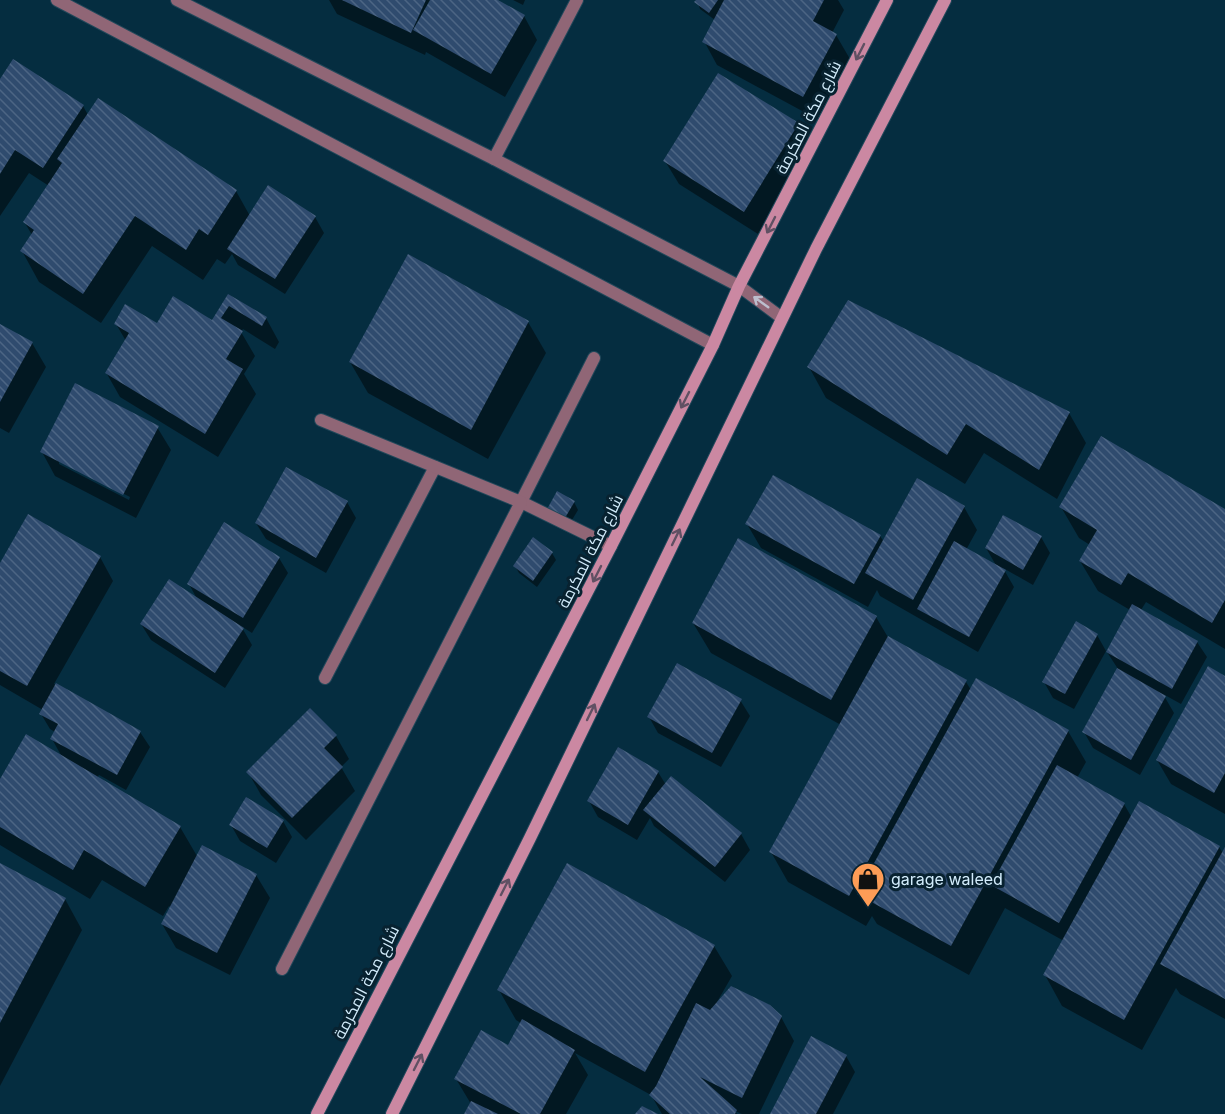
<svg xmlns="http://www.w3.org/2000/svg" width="1225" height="1114" font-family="Inter,Cairo,sans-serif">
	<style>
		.shadow { fill: #0007; fill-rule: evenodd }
		.building { fill: url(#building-back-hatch) }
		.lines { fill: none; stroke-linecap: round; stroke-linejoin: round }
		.service-casing { stroke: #22485a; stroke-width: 14 }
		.minor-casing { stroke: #22485a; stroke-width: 14 }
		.secondary-casing { stroke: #22485a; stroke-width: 14 }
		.service { stroke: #906676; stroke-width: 12 }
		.minor { stroke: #906676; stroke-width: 12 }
		.secondary { stroke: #cb88a2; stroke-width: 12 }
		.oneway { stroke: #605063 }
		.oneway2 { stroke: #bcbecd }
		.labels { text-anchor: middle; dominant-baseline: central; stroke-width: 6; stroke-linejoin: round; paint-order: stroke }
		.street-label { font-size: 16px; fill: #d3edfc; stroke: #082230 }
		.poi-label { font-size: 16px; fill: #d3edfc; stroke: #082230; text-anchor: start }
	</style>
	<defs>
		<pattern id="building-back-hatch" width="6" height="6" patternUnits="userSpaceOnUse" patternTransform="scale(1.5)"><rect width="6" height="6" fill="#2f4b6e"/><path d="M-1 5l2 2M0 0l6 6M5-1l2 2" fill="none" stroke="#4c6584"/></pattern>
	</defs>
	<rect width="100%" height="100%" fill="#052d40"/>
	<g class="shadow">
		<path d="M329 0H495L524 16 537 40 505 97 426 52 425 55 337 14Z"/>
		<path d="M513 0H525L523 5Z"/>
		<path d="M697 0H838L844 10 832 33 836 35 850 59 817 119 717 65 704 41 715 20 700 9Z"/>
		<path d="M719 75 798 125 812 148 758 234 679 184 665 161Z"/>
		<path d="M0 82 83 106 88 115 98 100 236 191 250 216 315 217 324 233 285 294 238 265 232 254 225 264 217 259 203 280 152 246 101 323 39 282 22 251 32 235 25 223 49 186 29 173 0 216Z"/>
		<path d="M409 256 528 322 546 353 488 459 368 393 350 362Z"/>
		<path d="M229 296 266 318 279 342 275 349 243 329 241 332 255 356 244 374 256 394 218 457 120 397 107 374 126 341 116 324 158 325 213 322Z"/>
		<path d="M0 325 32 343 46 367 9 433 0 428Z"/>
		<path d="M809 367 1069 413 1086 443 1057 499 984 453 965 484 826 398Z"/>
		<path d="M157 427 171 450 136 518 55 476 42 452ZM59 461 130 497 129 500 59 464Z"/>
		<path d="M347 502 356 518 326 573 266 539 256 523Z"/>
		<path d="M574 502 578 510 566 530 551 520Z"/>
		<path d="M964 507 977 530 966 550 997 567 986 548 1041 537 1050 553 1033 585 1003 568 1014 587 978 652 880 596 877 590 868 607 761 548 747 524 880 536 884 542Z"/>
		<path d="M1061 507 1225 511V649L1146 602 1141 610 1197 642 1207 657 1181 704 1163 694 1174 713 1140 775 1093 748 1084 732 1118 669 1107 652 1130 610 1098 591 1080 561 1090 545 1079 538Z"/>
		<path d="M552 553 556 560 537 587 519 573 515 566Z"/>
		<path d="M100 557 113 581 54 684 140 732 150 747 126 790 99 775 97 778 180 827 197 856 256 875 270 898 230 975 176 948 162 924 171 907 169 906 163 916 102 880 90 899 0 845V781L62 757 52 739 55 732 50 729 41 714 43 710 0 685V566Z"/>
		<path d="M279 558 288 573 252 633 241 626 252 645 225 688 151 640 141 624 197 599 189 584Z"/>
		<path d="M876 617 889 639 966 682 971 690 977 680 1068 731 1086 762 1077 778 1124 804 1132 818 1219 847 1223 853 1225 850V1019L1180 994 1176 988 1142 1050 1062 1006 1045 975 1064 941 1005 908 969 975 877 924 872 916 866 926 788 882 771 852 841 725 711 653 693 623Z"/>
		<path d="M1097 635 1106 651 1074 709 1053 698 1044 682Z"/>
		<path d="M1225 678V814L1171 784 1157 760Z"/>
		<path d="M740 700 750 716 721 767 658 733 649 717Z"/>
		<path d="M336 736 349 759 341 767 355 791 306 840 261 795 248 772Z"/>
		<path d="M618 749 658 772 666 785 741 834 750 850 725 882 654 826 650 818 637 840 598 817 589 801Z"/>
		<path d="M283 821 292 837 276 863 240 841 231 825Z"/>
		<path d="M0 865 65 899 82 930 0 1086Z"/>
		<path d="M714 946 732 976 717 1002 781 1017 794 1041 759 1114H742L735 1111 737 1114H662L651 1095 575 1053 588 1075 566 1114H466L471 1104 456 1079 508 1047 521 1023 516 1020 499 990Z"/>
		<path d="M846 1056 855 1072 833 1114H772Z"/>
	</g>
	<g class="building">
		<path d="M342 0H426L411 33Z"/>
		<path d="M430 0H498L525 15 491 74 413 30Z"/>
		<path d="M696 0H718L709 13 694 2Z"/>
		<path d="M724 0H824L813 21 837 34 803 97 702 42Z"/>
		<path d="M13 59 84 105 43 168 15 150 0 174V79Z"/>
		<path d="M718 73 799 123 744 212 663 161Z"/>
		<path d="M98 98 237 190 208 235 199 229 186 250 135 216 83 294 20 251 34 230 23 222 62 163 57 159Z"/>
		<path d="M268 185 316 216 275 279 227 249Z"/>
		<path d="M408 254 529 321 471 430 349 362Z"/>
		<path d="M228 294 267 317 262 326 229 306 221 318 243 331 226 359 243 369 205 434 105 373 129 333 114 324 125 304 157 323 173 296 212 320Z"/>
		<path d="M848 300 1070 412 1039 470 966 424 947 455 807 367Z"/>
		<path d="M0 324 33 342 0 402Z"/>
		<path d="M75 383 159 426 123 495 40 452Z"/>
		<path d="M1101 436 1225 509V600L1212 623 1128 573 1121 585 1079 561 1097 530 1059 507Z"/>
		<path d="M286 467 348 501 316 558 255 523Z"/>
		<path d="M773 475 881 535 854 584 745 524Z"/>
		<path d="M917 478 965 506 913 600 865 573Z"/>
		<path d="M557 491 575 501 562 523 545 513Z"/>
		<path d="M28 514 101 556 27 686 0 671V563Z"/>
		<path d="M1003 515 1042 536 1023 570 985 548Z"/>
		<path d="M224 522 280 557 243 618 187 584Z"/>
		<path d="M533 537 553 552 533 581 513 566Z"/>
		<path d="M738 538 877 616 831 700 692 623Z"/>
		<path d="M954 541 1006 570 969 637 917 609Z"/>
		<path d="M169 579 244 628 215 673 140 624Z"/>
		<path d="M1132 604 1198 641 1172 689 1106 652Z"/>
		<path d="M1076 621 1098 634 1065 694 1042 682Z"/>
		<path d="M888 636 967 680 849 896 769 852Z"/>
		<path d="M677 663 742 699 712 753 647 717Z"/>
		<path d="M1208 666 1225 676V773L1214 793 1156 760Z"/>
		<path d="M1117 668 1166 696 1131 760 1082 732Z"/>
		<path d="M976 678 1069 730 951 946 857 894Z"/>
		<path d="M56 683 141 731 117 775 50 739 58 724 39 714Z"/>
		<path d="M310 708 337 735 324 748 343 767 292 818 246 772Z"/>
		<path d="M26 734 181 826 145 887 84 850 73 870 0 827V779Z"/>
		<path d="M618 747 659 771 628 825 587 801Z"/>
		<path d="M1057 765 1125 803 1059 923 991 885Z"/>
		<path d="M671 776 742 833 715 867 643 810Z"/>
		<path d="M246 797 284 820 267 848 229 825Z"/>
		<path d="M1139 801 1220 846 1124 1020 1043 975Z"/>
		<path d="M202 845 257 874 217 953 161 924Z"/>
		<path d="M1225 847V999L1160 964Z"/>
		<path d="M0 863 66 898 0 1023Z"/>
		<path d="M567 863 715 945 645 1072 497 990Z"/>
		<path d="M731 986 770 1005 782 1016 767 1047 742 1098 700 1077 737 1110 735 1114H670L649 1095 656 1086 696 1003 710 1010Z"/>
		<path d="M522 1019 575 1050 540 1114H521L454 1079 481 1030 508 1045Z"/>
		<path d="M811 1036 847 1055 816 1114H770Z"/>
		<path d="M471 1101 498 1114H464Z"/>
		<path d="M642 1106 658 1114H635Z"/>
	</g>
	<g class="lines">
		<g class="service-casing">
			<g id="service">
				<path d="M594 358 521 502 611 546"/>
				<path d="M325 678 435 467"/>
				<path d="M282 969 521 502 321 420"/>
			</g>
		</g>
		<g class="minor-casing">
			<g id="minor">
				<path d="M57 0 713 345"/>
				<path d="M177 0 494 159 739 286 782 318"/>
				<path d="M494 159 577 0"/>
			</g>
		</g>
		<g class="secondary-casing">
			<g id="secondary">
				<path d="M317 1114 611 546 713 345 739 286 887 0"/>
				<path d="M392 1114 530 838 816 249 945 0"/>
			</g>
		</g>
		<use href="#service" class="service"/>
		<use href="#minor" class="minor"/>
		<use href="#secondary" class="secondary"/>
	</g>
	<defs><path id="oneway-shaft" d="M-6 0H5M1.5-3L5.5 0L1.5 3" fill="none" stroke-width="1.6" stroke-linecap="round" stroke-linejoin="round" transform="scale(1.5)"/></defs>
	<g class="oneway">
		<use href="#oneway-shaft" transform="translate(860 52) rotate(117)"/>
		<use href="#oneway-shaft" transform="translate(771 225) rotate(117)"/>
		<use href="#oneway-shaft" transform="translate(685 400) rotate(117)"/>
		<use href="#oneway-shaft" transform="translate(676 537) rotate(-64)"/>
		<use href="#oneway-shaft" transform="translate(597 574) rotate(117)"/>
		<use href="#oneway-shaft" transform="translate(591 712) rotate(-64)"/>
		<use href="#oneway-shaft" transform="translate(505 887) rotate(-63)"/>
		<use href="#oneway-shaft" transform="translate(418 1062) rotate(-63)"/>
	</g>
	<use class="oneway2" href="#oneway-shaft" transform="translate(761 302) rotate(-144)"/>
	<defs>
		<g id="shop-pin" transform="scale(1.725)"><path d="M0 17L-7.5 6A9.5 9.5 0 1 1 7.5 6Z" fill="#fd9c56" stroke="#082230"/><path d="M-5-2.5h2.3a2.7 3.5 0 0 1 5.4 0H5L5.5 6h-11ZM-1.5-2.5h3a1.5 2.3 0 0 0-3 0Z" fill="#111"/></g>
	</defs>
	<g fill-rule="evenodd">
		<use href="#shop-pin" x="868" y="879"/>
	</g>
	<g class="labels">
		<g class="street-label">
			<text transform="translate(808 117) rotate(-63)">شارع مكة المكرمة</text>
			<text transform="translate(590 551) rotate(-63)">شارع مكة المكرمة</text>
			<text transform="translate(366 982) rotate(-63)">شارع مكة المكرمة</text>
		</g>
		<g class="poi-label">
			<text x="891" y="879">garage waleed</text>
		</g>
	</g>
</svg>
